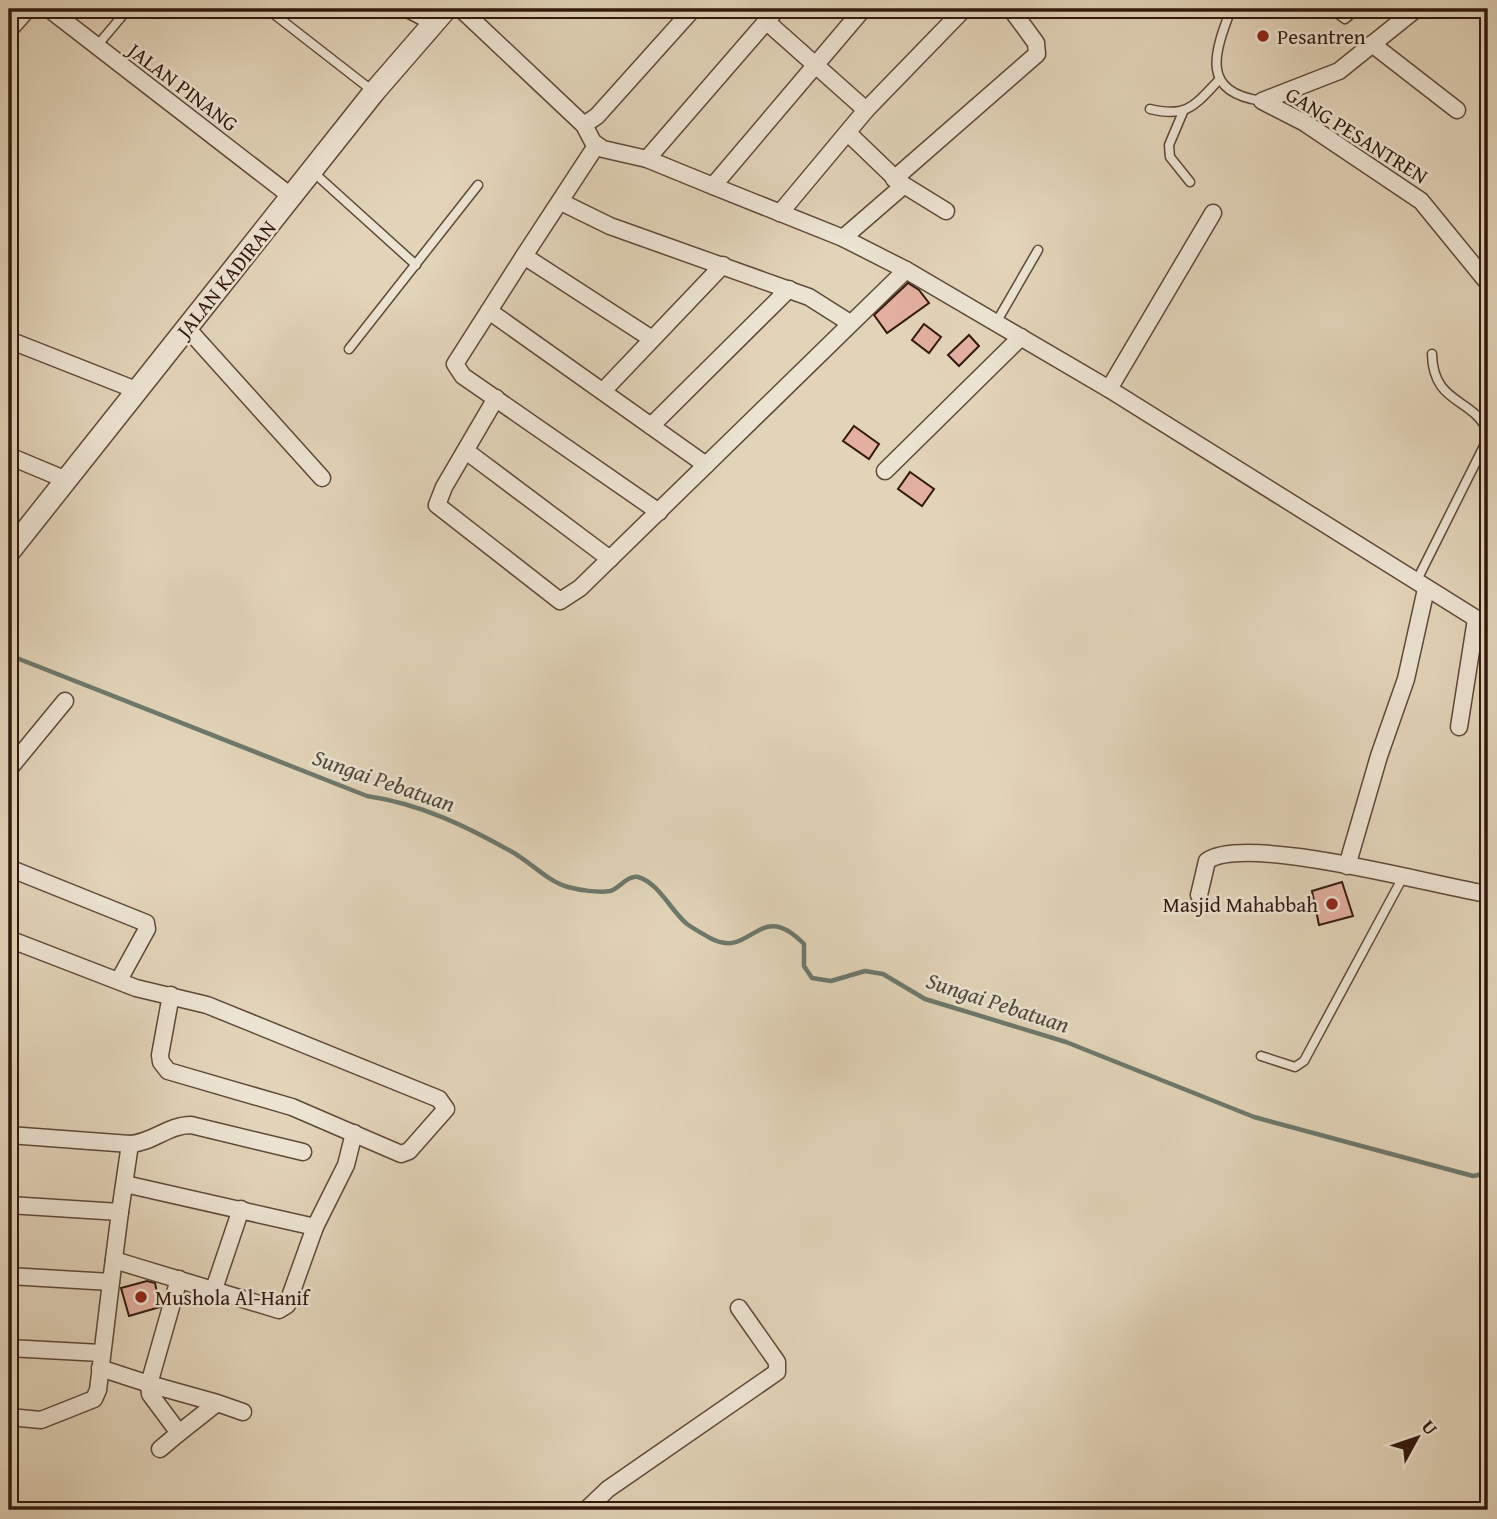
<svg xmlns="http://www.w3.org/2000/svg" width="1497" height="1519" font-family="'Gentium Book Plus',serif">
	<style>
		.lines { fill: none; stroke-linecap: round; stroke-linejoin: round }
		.stream { stroke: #6d786c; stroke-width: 4.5 }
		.building { fill: #e3afa0; stroke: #32190d; stroke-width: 2 }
		.service-casing { stroke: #5e4838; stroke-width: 11 }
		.minor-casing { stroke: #5e4838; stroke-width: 19 }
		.tertiary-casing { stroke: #5e4838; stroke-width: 24 }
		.service { stroke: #ece3d2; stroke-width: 8 }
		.minor { stroke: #ece3d2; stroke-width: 16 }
		.tertiary { stroke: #ece3d2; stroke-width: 21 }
		.poi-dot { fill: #8f2418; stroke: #ece3d2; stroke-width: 2.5 }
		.labels { text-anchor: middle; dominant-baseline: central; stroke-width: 5; stroke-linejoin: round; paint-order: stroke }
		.poi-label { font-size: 21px; fill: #32190d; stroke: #ece3d2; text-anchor: start }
		.street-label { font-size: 21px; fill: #32190d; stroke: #ece3d2 }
		.water-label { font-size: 23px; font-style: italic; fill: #50493c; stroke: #ece3d2 }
	</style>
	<rect width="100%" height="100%" fill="#e2d4b9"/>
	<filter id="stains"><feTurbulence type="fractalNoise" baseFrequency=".00286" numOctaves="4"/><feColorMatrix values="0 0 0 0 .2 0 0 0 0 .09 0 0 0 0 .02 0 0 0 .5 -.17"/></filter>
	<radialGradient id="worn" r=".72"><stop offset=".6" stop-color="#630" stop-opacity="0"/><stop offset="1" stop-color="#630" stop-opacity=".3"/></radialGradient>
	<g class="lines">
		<path class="stream" d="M9 655 367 796C421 804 466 826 514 853 531 863 549 882 568 887 579 890 598 893 610 891 619 889 627 875 638 877 659 883 671 911 687 924 694 929 703 934 710 938 752 961 758 897 804 944V966L812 978 831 981 865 971 883 974 925 999 1066 1042 1254 1117 1473 1176 1488 1173"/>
	</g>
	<g class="building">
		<path d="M908 283 919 290 929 303 887 333 874 315Z"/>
		<path d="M924 324 941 337 929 353 912 340Z"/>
		<path d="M969 335 979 346 959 366 948 355Z"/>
		<path d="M854 426 879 444 869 459 843 441Z"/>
		<path d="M910 472 934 489 922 506 898 489Z"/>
		<path d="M1342 882 1353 916 1319 925 1312 891Z"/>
		<path d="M147 1281 155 1283 160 1307 129 1316 121 1288Z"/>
	</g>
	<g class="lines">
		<g class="service-casing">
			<g id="service">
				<path d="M399 9 430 25"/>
				<path d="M1231 9C1214 54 1200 92 1262 101"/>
				<path d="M1331 9 1345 19 1357 9"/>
				<path d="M270 11 374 92"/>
				<path d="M9 36 33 9"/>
				<path d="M96 47 128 9"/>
				<path d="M1150 109C1187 118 1194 106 1218 81"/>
				<path d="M1183 112 1169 145 1170 157 1190 182"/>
				<path d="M312 171 416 265"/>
				<path d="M997 321 1038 250"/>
				<path d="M349 349 478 185"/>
				<path d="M1432 354C1433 405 1473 397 1488 432"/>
				<path d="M1416 582 1488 438"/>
				<path d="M1261 1056 1295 1067 1304 1061 1403 877"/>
			</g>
		</g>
		<g class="minor-casing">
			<g id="minor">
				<path d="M49 9 292 197"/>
				<path d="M461 9 584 125 593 142 603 149 647 159 713 186 843 238 906 270 1109 389 1488 626"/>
				<path d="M1416 9 1339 71 1262 101 1305 123 1421 201 1488 283"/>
				<path d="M766 21 866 110"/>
				<path d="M1372 44 1457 110"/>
				<path d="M584 125 597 116 693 9"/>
				<path d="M848 133 899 182 946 211"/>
				<path d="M647 159 777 9"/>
				<path d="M894 179 1037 54 1036 43 1011 9"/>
				<path d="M713 186 863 9"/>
				<path d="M561 202 610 226 809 297 850 323"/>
				<path d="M780 213 866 110 964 9"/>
				<path d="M843 238 903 186"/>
				<path d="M524 256 596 146"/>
				<path d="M489 311 706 465 580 588 560 601 437 505 444 487 496 398"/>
				<path d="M186 327 322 478"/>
				<path d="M652 339 524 256 455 364 463 376 659 512"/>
				<path d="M9 340 136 390"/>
				<path d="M1109 389 1213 213"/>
				<path d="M603 391 723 265"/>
				<path d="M651 426 789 289"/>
				<path d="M466 451 610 559"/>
				<path d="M9 456 64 479"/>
				<path d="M706 465 906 270"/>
				<path d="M885 471 1021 337"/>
				<path d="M9 670V669"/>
				<path d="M1459 727 1476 619"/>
				<path d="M9 769 65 701"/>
				<path d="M1347 866 1379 756 1406 679 1426 589"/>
				<path d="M9 868 146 923 147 929 119 980"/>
				<path d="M1199 895 1207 861C1246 833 1435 886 1488 894"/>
				<path d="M9 939 136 988 207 1005 439 1099 446 1109 409 1151 401 1154 292 1107 168 1071 161 1062 160 1055 171 995"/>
				<path d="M9 1135 130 1144 120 1212 9 1205"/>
				<path d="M130 1144C152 1143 168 1125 191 1125L303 1152"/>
				<path d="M125 1184 315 1227 346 1165 354 1133"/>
				<path d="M114 1260 279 1310 287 1305 315 1227"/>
				<path d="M9 1276 111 1282 120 1212"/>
				<path d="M214 1289 241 1209"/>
				<path d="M9 1348 101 1353"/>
				<path d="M100 1368 149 1384 179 1279"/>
				<path d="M217 1403 179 1433 150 1394 149 1384 217 1403 220 1404 243 1412"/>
				<path d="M9 1417 41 1420 94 1399 98 1390 111 1282"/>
				<path d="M160 1449 179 1433"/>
				<path d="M586 1510 608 1489 777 1372V1362L739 1308"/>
			</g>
		</g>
		<g class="tertiary-casing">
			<path id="tertiary" d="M9 552 374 92 446 9"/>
		</g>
		<use href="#service" class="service"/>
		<use href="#minor" class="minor"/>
		<use href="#tertiary" class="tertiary"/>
	</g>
	<g class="poi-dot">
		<circle cx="1263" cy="36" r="7"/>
		<circle cx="1332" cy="904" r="7"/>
		<circle cx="141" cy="1297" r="7"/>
	</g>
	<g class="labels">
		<g class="poi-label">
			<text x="1277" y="36">Pesantren</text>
			<text x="1318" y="904" text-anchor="end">Masjid Mahabbah</text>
			<text x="155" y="1297">Mushola Al-Hanif</text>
		</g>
		<g class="street-label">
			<text transform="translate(183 87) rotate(37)">JALAN PINANG</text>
			<text transform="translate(1357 135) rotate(32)">GANG PESANTREN</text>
			<text transform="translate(226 279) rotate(-51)">JALAN KADIRAN</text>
		</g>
		<g class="water-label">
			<text transform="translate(384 780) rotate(19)">Sungai Pebatuan</text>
			<text transform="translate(998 1002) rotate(18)">Sungai Pebatuan</text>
		</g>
	</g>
	<rect width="1497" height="1519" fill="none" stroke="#e2d4b9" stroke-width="35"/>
	<rect x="10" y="10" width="1476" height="1498" fill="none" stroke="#32190d" stroke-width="3.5"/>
	<rect x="18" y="18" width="1462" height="1484" fill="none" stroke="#32190d" stroke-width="2"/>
	<g transform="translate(1417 1438) rotate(50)" stroke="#ece3d2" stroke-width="5" paint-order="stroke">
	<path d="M0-5L12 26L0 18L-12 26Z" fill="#32190d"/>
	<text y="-10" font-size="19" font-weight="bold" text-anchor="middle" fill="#32190d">U</text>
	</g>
	<rect width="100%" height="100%" filter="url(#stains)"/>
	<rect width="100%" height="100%" fill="url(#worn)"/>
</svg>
